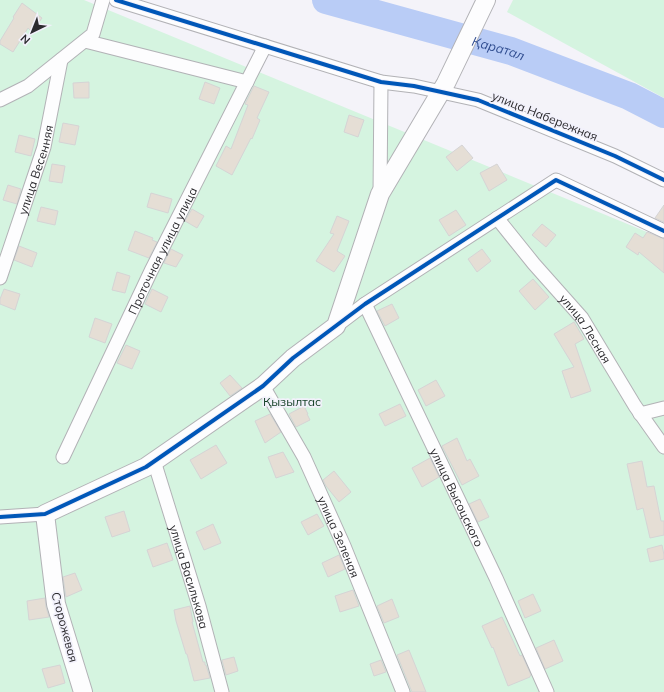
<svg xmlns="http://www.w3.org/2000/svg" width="664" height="692" font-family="Mulish,sans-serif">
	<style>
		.green { fill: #d5f4e0 }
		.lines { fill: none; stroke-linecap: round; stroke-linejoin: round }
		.river { stroke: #b9ccf6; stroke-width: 28 }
		.building { fill: #e5ded5; stroke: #d5d4d5 }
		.street-casing { stroke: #b2b2b6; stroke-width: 15 }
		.secondary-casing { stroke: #b2b2b6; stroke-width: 20 }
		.street { stroke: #fdfdfe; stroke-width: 13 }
		.secondary { stroke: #fdfdfe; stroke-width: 18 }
		.cycleway-casing { stroke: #f2f1fb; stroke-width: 6 }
		.cycleway { stroke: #0057b8; stroke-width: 4 }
		.labels { text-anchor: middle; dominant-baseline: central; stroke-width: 3.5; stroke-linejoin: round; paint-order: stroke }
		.street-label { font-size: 12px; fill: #2c2b2f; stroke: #f2f1fb }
		.park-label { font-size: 12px; fill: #0f3d22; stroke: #f2f1fb }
		.water-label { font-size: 13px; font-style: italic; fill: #304d90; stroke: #f2f1fb }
	</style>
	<rect width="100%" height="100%" fill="#f4f3f9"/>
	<g class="green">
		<path d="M0 0H84L664 239V692H0Z"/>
		<path d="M513 0H664V98L507 12Z"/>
	</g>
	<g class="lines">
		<path class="river" id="s1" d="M326 0 511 51 629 96 664 114"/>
	</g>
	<g class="building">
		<path d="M22 3 42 18 32 32 28 28 13 52 0 44V41L14 18 13 17Z"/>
		<path d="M89 82V98H74L73 83Z"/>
		<path d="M205 82 220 88 214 104 199 99Z"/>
		<path d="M254 86 269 92 257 118 260 120 252 139 251 138 232 175 216 166 226 146 231 149 248 105 245 104Z"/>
		<path d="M349 115 364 120 358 137 344 132Z"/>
		<path d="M63 123 79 126 75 145 59 142Z"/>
		<path d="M19 135 35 139 31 156 15 152Z"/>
		<path d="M462 145 473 158 457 171 446 157Z"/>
		<path d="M52 164 65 166 62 183 49 181Z"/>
		<path d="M497 164 507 180 489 191 480 173Z"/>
		<path d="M8 185 21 189 17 204 3 200Z"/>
		<path d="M151 193 172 199 168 213 147 207Z"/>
		<path d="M664 205V222L655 218Z"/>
		<path d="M41 207 58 211 55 225 37 221Z"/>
		<path d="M192 209 204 216 197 228 185 221Z"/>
		<path d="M456 210 466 225 449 236 439 220Z"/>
		<path d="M337 216 349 221 337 251 345 256 334 272 316 261 334 234 330 233Z"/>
		<path d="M542 224 556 235 546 247 532 235Z"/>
		<path d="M135 231 153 238 152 240 157 242 149 258 128 250Z"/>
		<path d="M647 232 664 239V273L639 252 638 255 626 247 635 233 643 238Z"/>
		<path d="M19 246 37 253 32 267 14 260Z"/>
		<path d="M171 249 183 255 176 267 164 263Z"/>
		<path d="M482 249 491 261 477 272 468 259Z"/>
		<path d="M117 272 130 276 125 293 112 290Z"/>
		<path d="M533 279 549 297 535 310 519 291Z"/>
		<path d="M4 289 20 294 15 310 0 304V299Z"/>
		<path d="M152 289 168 297 161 312 145 304Z"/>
		<path d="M392 304 399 318 385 326 377 311Z"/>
		<path d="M95 318 112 324 105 343 89 337Z"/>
		<path d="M574 322 584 339 575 344 591 391 571 398 562 371 574 367 554 334Z"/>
		<path d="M126 345 140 351 132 369 117 363Z"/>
		<path d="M230 375 242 388 230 396 220 383Z"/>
		<path d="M436 380 445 396 426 406 418 390Z"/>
		<path d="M400 404 406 416 385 426 379 414Z"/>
		<path d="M304 406 308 414H307L310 420 296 427 289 414Z"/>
		<path d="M270 414 281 432 265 443 255 421Z"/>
		<path d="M457 438 467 461 470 459 479 476 462 485 442 446Z"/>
		<path d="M216 445 227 463 201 479 190 460Z"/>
		<path d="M283 452 294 472 276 478 268 457Z"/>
		<path d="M430 458 439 477 422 487 412 468Z"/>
		<path d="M642 461 647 487 654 486 661 521H664V535L650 538 643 508 637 510 627 464Z"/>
		<path d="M334 471 351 492 339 502 326 486 323 480Z"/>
		<path d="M480 499 489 517 478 522 469 504Z"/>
		<path d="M124 511 130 531 112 537 105 517Z"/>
		<path d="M317 514 324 526 308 535 301 522Z"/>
		<path d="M213 524 221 543 204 550 196 532Z"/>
		<path d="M167 543 173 560 153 567 147 550Z"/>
		<path d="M662 545 664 555V559L650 562 647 549Z"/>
		<path d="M339 555 345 569 328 577 322 563Z"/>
		<path d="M75 573 82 590 66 597 63 577Z"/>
		<path d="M353 590 359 606 340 612 335 596Z"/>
		<path d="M533 594 541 611 525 618 518 601Z"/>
		<path d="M45 598 46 607 49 617 29 620 27 601Z"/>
		<path d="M392 599 399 617 384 623 377 606Z"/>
		<path d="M190 606 193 622H192L203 662H205V665H206L210 678 194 681 187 654H186L176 621 174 610Z"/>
		<path d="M502 617 520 656 522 655 531 675 530 676V677L508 686 493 647 492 648 482 626Z"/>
		<path d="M554 640 563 661 545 669 536 648Z"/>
		<path d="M409 650 426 692H412L397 655Z"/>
		<path d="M234 657 238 671 226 675 222 660Z"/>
		<path d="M381 660 386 672 374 676 370 664Z"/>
		<path d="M60 665 65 683 48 688 42 669Z"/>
	</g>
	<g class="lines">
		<g class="street-casing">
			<g id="street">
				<path d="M116 0 381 82 414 86 478 100 615 156 664 180"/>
				<path d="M85 41 247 82"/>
				<path d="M0 100 28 86 93 34 103 0"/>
				<path d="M380 194 381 82"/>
				<path id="s2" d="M497 218 534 264 582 318 635 406 664 447"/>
				<path id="s3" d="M0 278 44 147 61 60"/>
				<path id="s4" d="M365 304 496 578 547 692"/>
				<path d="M336 326 365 304 556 180 664 231"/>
				<path id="s5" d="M263 386 304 457 344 546 403 692"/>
				<path d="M640 414 664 408"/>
				<path id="s6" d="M63 457 151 271 265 46"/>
				<path id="s7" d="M154 461 199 606 222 692"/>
				<path d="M0 517 45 514"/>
			</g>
		</g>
		<g class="secondary-casing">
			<path id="secondary" d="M83 692 56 604 45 514 146 467 263 386 293 358 336 326 380 194 446 83 486 0"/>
		</g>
		<use href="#street" class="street"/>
		<use href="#secondary" class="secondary"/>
		<g class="cycleway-casing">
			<g id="cycleway">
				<path d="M116 0 381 82 414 86 478 100 615 156 664 180"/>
				<path d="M0 517 45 514 146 467 263 386 293 358 365 304 556 180 664 231"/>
			</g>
		</g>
		<use href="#cycleway" class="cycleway"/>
	</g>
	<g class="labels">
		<g class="street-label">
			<text transform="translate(545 116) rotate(22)">улица Набережная</text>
			<text stroke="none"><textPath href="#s3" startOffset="114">улица Весенняя</textPath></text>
			<text stroke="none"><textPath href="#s6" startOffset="229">Проточная улица улица</textPath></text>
			<text stroke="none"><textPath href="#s2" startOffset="142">улица Лесная</textPath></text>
			<text stroke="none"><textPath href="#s4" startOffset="214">улица Высоцского</textPath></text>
			<text stroke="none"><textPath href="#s5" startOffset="169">улица Зеленая</textPath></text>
			<text stroke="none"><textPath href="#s7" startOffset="121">улица Василькова</textPath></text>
			<text transform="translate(65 627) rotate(75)">Сторожевая</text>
		</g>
		<g class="park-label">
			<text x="292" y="401">Қызылтас</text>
		</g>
		<g class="water-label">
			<text stroke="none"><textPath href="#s1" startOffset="179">Қаратал</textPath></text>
		</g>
	</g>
	<g transform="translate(32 32) rotate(223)" stroke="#f2f1fb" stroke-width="3" paint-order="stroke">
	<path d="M0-3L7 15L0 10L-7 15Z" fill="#2c2b2f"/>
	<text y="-6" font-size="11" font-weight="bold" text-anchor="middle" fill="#2c2b2f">N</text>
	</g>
</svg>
